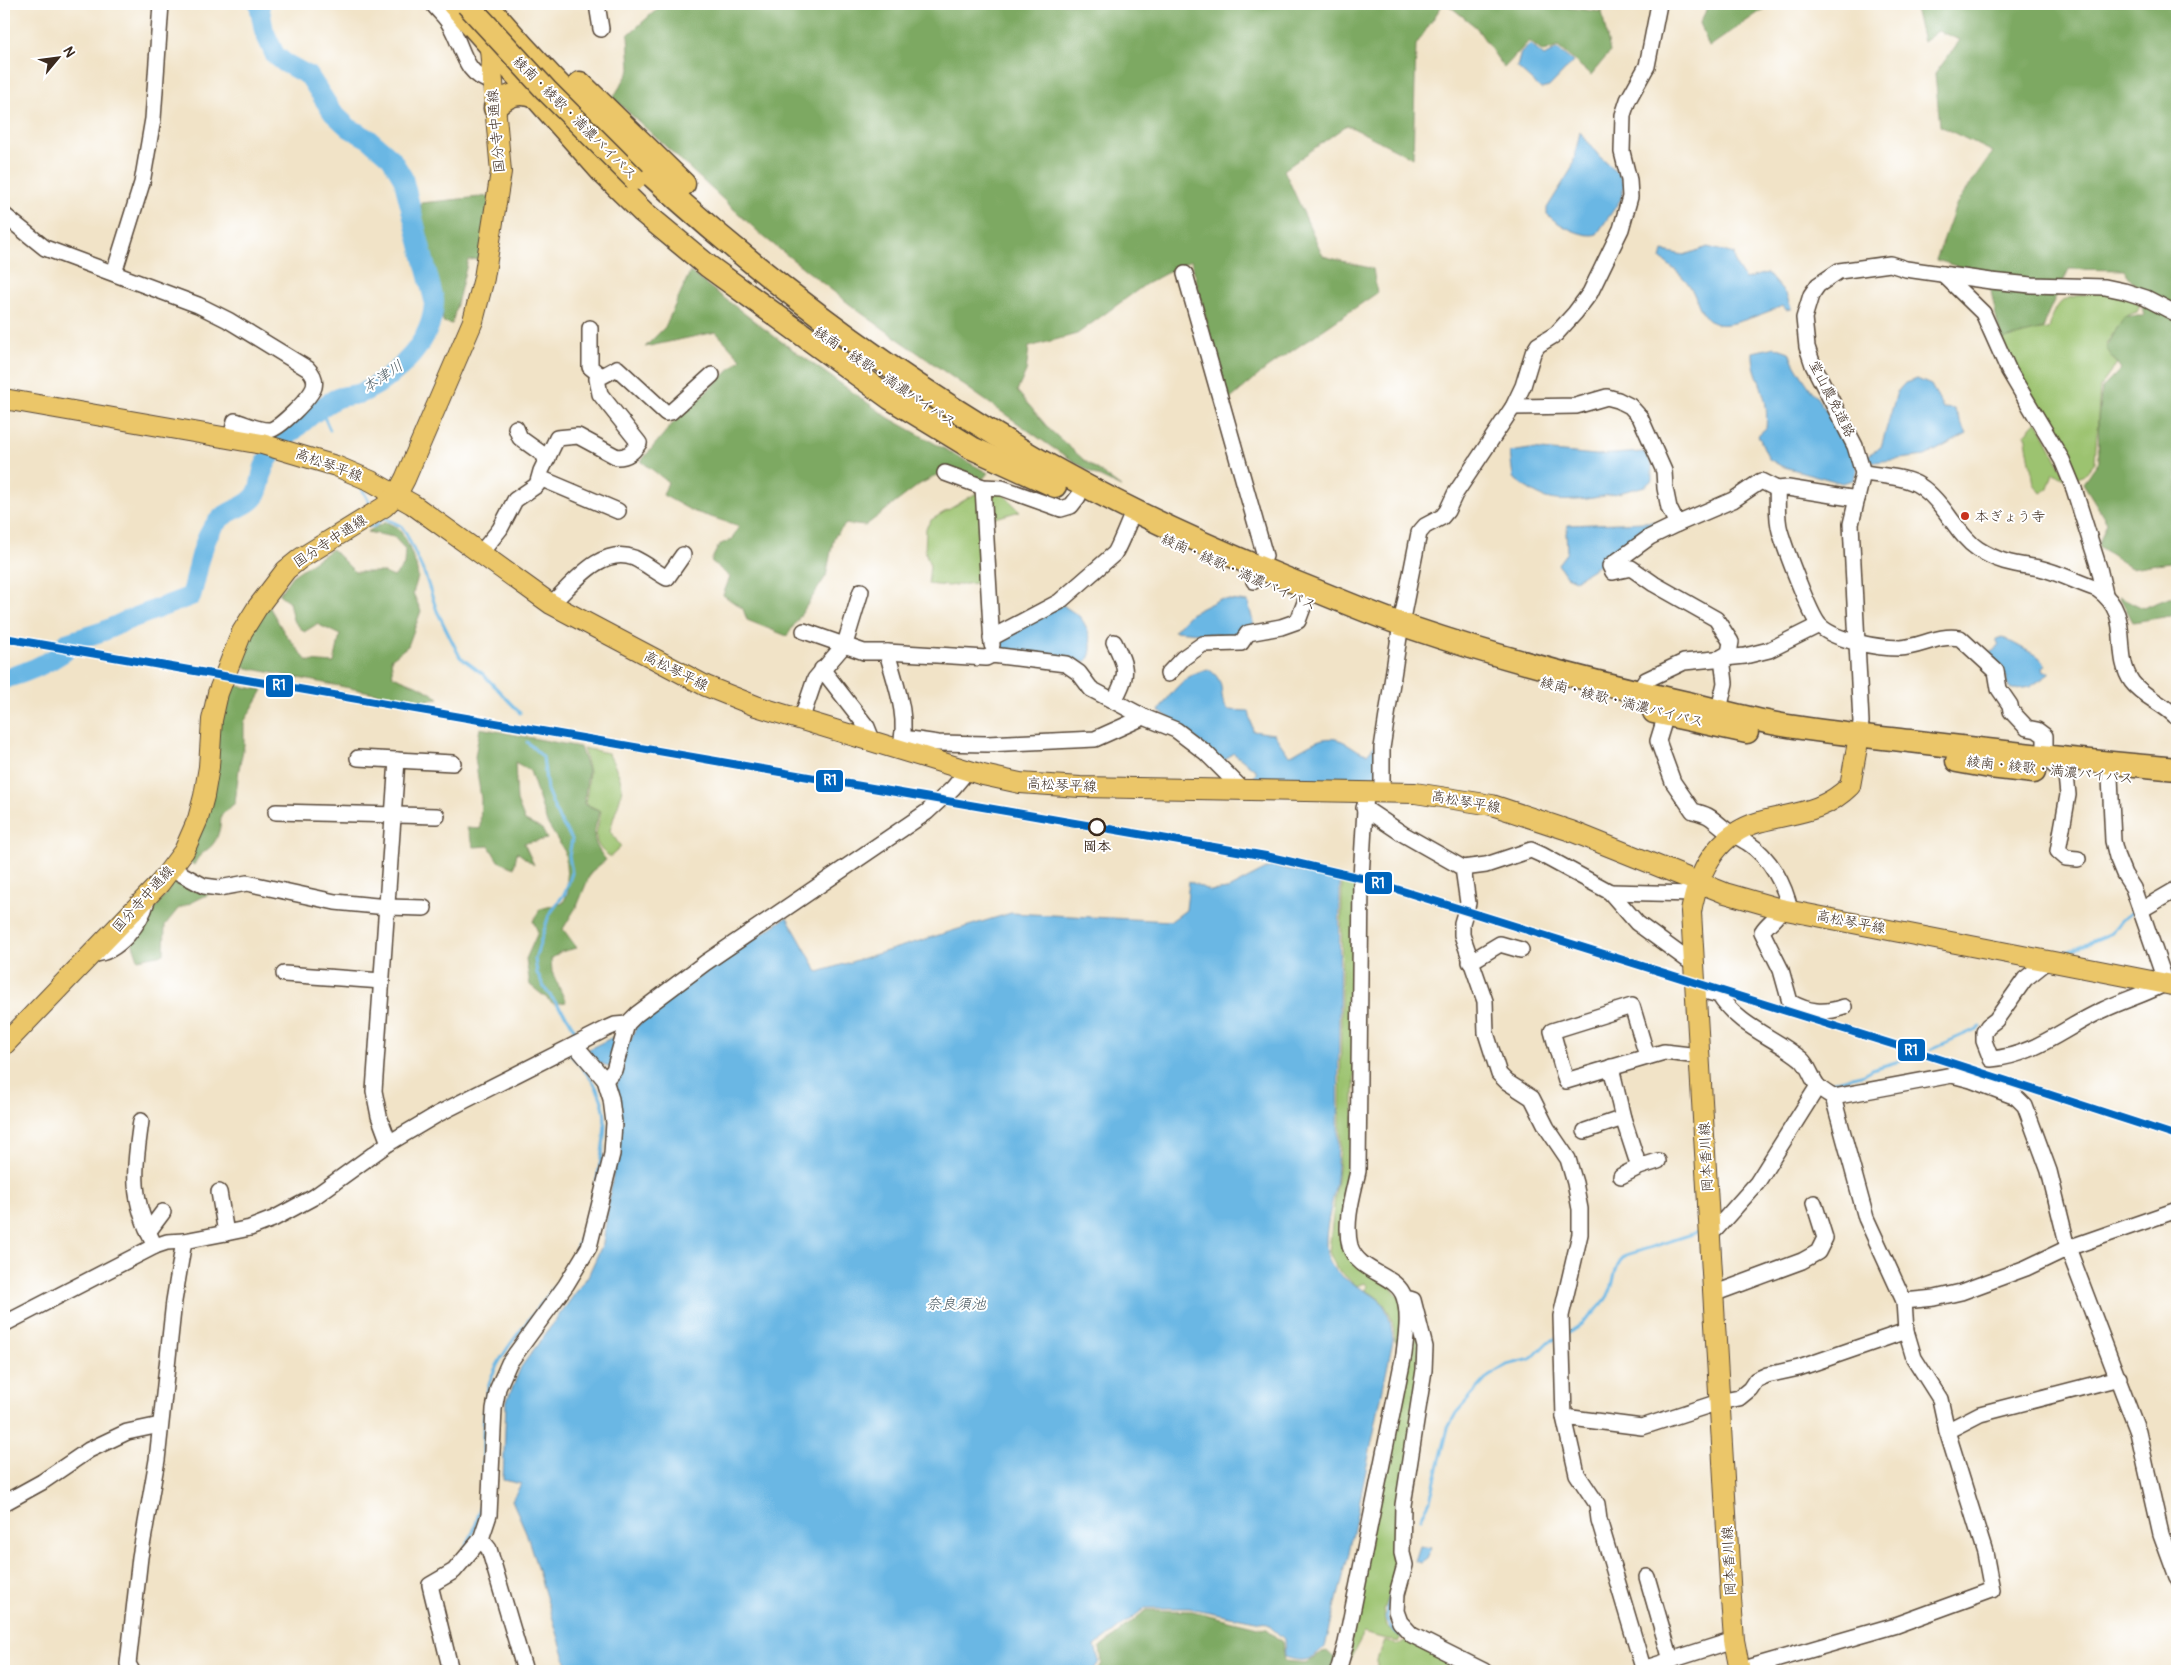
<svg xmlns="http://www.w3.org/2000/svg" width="2181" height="1675" font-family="Pangolin,'Klee One',sans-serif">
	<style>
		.green { fill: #9cc36f; stroke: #6c7646 }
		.forest { fill: #7da962; stroke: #5c6a40 }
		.water { fill: #6ab7e4; stroke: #527081 }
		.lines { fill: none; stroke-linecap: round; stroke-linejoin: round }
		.stream { stroke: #6ab7e4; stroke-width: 3 }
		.river { stroke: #6ab7e4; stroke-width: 20 }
		.minor-casing { stroke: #564637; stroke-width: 18 }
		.major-casing { stroke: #564637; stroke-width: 22 }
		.highway-casing { stroke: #564637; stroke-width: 25 }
		.minor { stroke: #fff; stroke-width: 15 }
		.major { stroke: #ebc669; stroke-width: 20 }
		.highway { stroke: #ebc669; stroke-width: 22 }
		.highway-bridge-casing { stroke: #564637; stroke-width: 25; stroke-linecap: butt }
		.highway-bridge { stroke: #ebc669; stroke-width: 22 }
		.rail-1-casing { stroke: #fff; stroke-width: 11 }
		.rail-1 { stroke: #0065bd; stroke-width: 8 }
		.poi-dot { fill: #c8321e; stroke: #fff; stroke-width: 2 }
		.stop-dot { fill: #fff; stroke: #3b2a1e; stroke-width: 2.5 }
		.labels { text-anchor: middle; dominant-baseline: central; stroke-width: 4; stroke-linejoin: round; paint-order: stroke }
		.street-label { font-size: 14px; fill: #3b2a1e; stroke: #fff }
		.poi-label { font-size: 14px; fill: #3b2a1e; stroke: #fff; text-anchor: start }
		.stop-label { font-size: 14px; font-weight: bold; fill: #3b2a1e; stroke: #fff }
		.water-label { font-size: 15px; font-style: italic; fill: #4b5b63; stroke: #fff }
		.line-badge { stroke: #fff; stroke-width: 2 }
		.badge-label { font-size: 14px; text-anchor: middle; font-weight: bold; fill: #fff }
	</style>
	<rect width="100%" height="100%" fill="#fff"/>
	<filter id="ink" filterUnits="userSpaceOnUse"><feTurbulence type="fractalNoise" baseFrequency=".02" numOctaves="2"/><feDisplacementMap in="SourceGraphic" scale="10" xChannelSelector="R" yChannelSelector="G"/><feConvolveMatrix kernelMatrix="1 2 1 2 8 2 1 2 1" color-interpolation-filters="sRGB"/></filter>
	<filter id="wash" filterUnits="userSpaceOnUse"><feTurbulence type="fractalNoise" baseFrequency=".0096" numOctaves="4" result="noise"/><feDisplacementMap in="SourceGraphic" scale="20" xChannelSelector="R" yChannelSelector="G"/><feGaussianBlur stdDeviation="1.12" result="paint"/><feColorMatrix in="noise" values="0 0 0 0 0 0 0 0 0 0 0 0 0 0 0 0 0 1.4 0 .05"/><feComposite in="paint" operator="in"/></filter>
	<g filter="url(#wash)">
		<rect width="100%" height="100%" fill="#f1e3c7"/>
		<g class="green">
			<path d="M2099 292 2125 296 2140 304 2137 312 2126 316 2106 344 2118 362 2100 387 2095 462 2084 475 2072 481 1997 336 2049 329C2058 293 2066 299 2099 292Z"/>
			<path d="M2037 421 2066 478 2053 473 2048 489 2041 493 2034 484 2025 434Z"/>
			<path d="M980 491 1001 492 1020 511 985 521 986 582 947 586 928 584 930 566 925 551 926 528 931 520Z"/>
			<path d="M583 748 608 753C631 794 620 791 610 831L621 847 610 857C589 842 597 833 601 811L586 804 589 772Z"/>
			<path d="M1342 880 1358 883 1353 1155 1343 1230 1401 1299V1342L1395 1341C1393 1317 1388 1301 1365 1290L1368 1287 1365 1283 1357 1286 1337 1269 1329 1252 1340 1150Z"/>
			<path d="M1413 1322 1421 1336 1399 1566 1383 1610 1386 1626 1401 1637 1398 1642 1364 1633 1348 1663 1354 1620Z"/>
			<path d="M1408 1639 1463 1665 1460 1671H1377V1660L1384 1640 1398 1645Z"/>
		</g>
		<g class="forest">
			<path d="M663 4H1443L1416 45 1413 158 1347 125 1284 170 1323 256 1373 269 1377 293 1267 368 1227 402 1191 260 1146 284 1077 334 1029 347 1026 372 1017 391 1050 430 1084 460 1121 487 1094 474 1053 448 857 310 764 237 613 98 630 70 628 35Z"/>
			<path d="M1447 4H1538L1602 12 1610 52 1591 75 1558 47 1543 52 1529 41 1504 68 1476 27Z"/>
			<path d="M1709 4H1771L1709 47 1700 23Z"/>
			<path d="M1914 4H2177V561L2131 568 2098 546 2107 522 2083 483 2099 461 2098 418 2102 388 2121 369 2106 348 2124 316H2144L2139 290 2124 270 2069 269 2049 311 2043 329 2001 340 1991 291 1985 274 1936 260 1956 205 1993 152 1940 126 1935 74 1960 40 1938 31 1923 42Z"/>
			<path d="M490 196 479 259 468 260 452 324 443 322 441 296 420 228 421 203Z"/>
			<path d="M690 272 775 337 889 418 988 473 981 481 949 469 920 484 865 526 846 524 834 537 826 576 787 636 747 620 743 609 723 595 730 577 711 561 719 545 732 539 739 526 692 511 663 495 668 482 641 461 674 422 741 359 716 332 645 347 665 327Z"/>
			<path d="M386 522 398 528 406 540 416 565 418 577 413 593 421 611 408 646 391 659 393 676 421 687 439 698 421 702 237 666 255 624 267 603 284 632 307 661 334 663 340 635 317 624 304 632 293 620 289 602 279 594 292 576 332 549 355 572H382L394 577 404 565 405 549 394 537 367 532Z"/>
			<path d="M2177 595V615L2133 622 2119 596 2143 608Z"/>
			<path d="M232 685 263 690 244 722V745L239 769 235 803 221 815C221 827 218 842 208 849 201 855 198 856 194 865L188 861 220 722Z"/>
			<path d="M480 728 580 747 588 771 584 804 600 811C593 834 590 840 606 860L591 872 578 904 563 929 577 948 560 952 551 959 552 972 566 1002 554 1004 530 985 526 959 538 932 533 921 540 909 563 903 568 892 565 852 547 823 530 771 515 762 517 801 525 821 542 829 547 839 524 843 534 865 517 852 514 868 498 861 489 846 474 847 467 828 480 829 481 799 475 757Z"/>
			<path d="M174 882 192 890 209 894 178 909 165 925 164 954 138 959 132 942Z"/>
			<path d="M1146 1610 1192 1611 1266 1629 1282 1642 1285 1661 1305 1663 1327 1651 1348 1671H1098L1102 1663 1100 1648Z"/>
		</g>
		<g class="water">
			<path d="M1530 44 1544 56 1557 49 1573 62 1549 87 1541 89 1517 67 1521 52Z"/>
			<path d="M1580 132 1599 156 1619 174 1624 185 1621 199 1597 234C1584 239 1556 224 1547 214V208L1572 168Z"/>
			<path d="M1708 247 1734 254 1736 265 1745 279 1767 273 1787 296 1791 309 1786 310 1783 306C1766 312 1746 321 1728 324 1699 329 1700 298 1687 282 1680 273 1670 266 1661 259L1663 251 1684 255Z"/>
			<path d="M1775 347 1789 352C1800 384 1858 442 1857 469 1857 472 1854 477 1853 480L1842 483 1781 466 1769 459 1758 435 1766 428C1767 416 1767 405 1763 393 1759 378 1752 368 1753 352Z"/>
			<path d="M1917 379 1931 385 1943 408 1954 409 1967 434 1925 456 1875 462 1869 459 1868 455 1881 447 1897 392 1905 383Z"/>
			<path d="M1530 449 1596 455 1644 452 1652 464V480L1645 486C1619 493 1572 506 1546 498 1534 494 1523 485 1513 478L1510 452Z"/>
			<path d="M1669 521 1575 580 1566 576 1558 564 1567 552 1566 533 1568 525Z"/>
			<path d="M1220 599 1248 602 1254 626 1236 636 1174 631 1190 614Z"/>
			<path d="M1063 605C1068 609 1075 613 1080 617 1089 628 1097 652 1085 662L1000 652 996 638Z"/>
			<path d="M2002 637 2039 657 2046 665 2042 667 2043 672H2049V674L2030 687 2011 690 2006 683 2007 677 1982 652 1983 648 1985 652 1989 653 1996 649 1999 645 1996 639Z"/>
			<path d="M1208 669C1229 682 1216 696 1228 710L1249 711 1253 731 1274 734 1287 753 1291 755C1310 745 1325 731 1346 743 1354 747 1358 752 1367 754L1375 745C1381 754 1379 774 1372 782L1253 779 1257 771 1233 753 1223 762 1183 727 1159 711C1171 693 1184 674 1208 669Z"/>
			<path d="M1272 866 1340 880 1338 1144C1337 1158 1337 1172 1335 1186 1332 1208 1323 1232 1327 1254 1332 1280 1365 1286 1380 1301 1390 1312 1391 1326 1393 1340L1348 1557 1325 1647C1312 1661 1304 1663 1285 1657L1284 1639 1266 1623 1189 1608H1145L1095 1646 1099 1661 1094 1671H569L526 1532 512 1500 521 1484 503 1480 506 1403 521 1367 588 1276 603 1243 617 1147 619 1118 616 1088 620 1072 590 1058 585 1051 615 1036 631 1040 635 1029 652 1008 787 917 818 972 1011 913 1171 921 1186 910 1189 881 1210 891 1228 889Z"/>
			<path d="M1420 1546 1432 1548 1427 1559 1421 1563 1415 1561Z"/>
		</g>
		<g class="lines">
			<g class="stream">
				<path d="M320 408 330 430"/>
				<path d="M360 485 370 504"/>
				<path d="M383 517 401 526 406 533 425 575 437 611 460 657 483 674 520 713"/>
				<path d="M368 526H374L382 519"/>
				<path d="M527 742 543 757 547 790 559 819 572 839 569 856 572 873 565 893 549 915 535 959 537 973 545 989 568 1018 579 1038"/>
				<path d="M151 909 159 898"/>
				<path d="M2062 954 2112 933 2120 921 2135 910"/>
				<path d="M1931 1049 1981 1027"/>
				<path d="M1826 1083 1861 1075 1872 1069 1903 1060"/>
				<path d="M1566 1334C1579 1328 1602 1307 1609 1294 1617 1278 1611 1268 1626 1255L1699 1232"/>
				<path d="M1421 1518 1430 1501 1448 1428 1456 1413 1488 1377 1507 1365 1531 1359 1548 1342 1558 1338"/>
				<path d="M465 1547C496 1500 474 1437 489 1384 498 1351 545 1303 565 1272 584 1243 612 1138 603 1105 596 1079 583 1071 569 1052"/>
				<path d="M425 1582 422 1583 443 1671"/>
				<path d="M1390 1595C1385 1614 1383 1625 1402 1636"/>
			</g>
			<path class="river" d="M4 679C26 673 45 665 64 652L66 643 104 631 128 620 191 596C199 572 200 538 220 519 230 509 250 507 257 493 261 485 261 475 264 467 269 456 278 446 287 437 301 423 317 409 335 399 343 395 355 396 364 392 398 375 434 341 434 300L403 178 391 158 369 139 349 128 333 113 309 76 285 63 275 55 264 31 259 4"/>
		</g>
	</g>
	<g filter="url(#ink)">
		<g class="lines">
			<g class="minor-casing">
				<g id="minor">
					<path d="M433 4C438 11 446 17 450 25 464 49 463 74 492 82"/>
					<path d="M597 4 601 29"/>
					<path d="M4 215 45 248 198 305 228 320 308 369C313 374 316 379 314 387 311 397 280 428 270 430 259 431 246 424 235 421L231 438"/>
					<path d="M114 273 142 183 153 119 161 4"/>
					<path d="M1185 274 1265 556 1254 581"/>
					<path d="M1943 274 1983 313 2009 371 2062 460 2074 489 2099 568 2105 594"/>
					<path d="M590 328V367L600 375"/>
					<path d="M1513 407 1576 406 1607 397 1618 400 1630 406 1640 417 1664 471 1665 488 1669 508 1677 524 1733 500 1761 481 1777 489 1788 488 1857 499"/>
					<path d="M516 428 520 438 548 458"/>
					<path d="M945 473 983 487 1002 488 1061 509 1071 506 1078 497"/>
					<path d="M1863 473C1910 479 1921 477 1950 518 1958 529 1966 541 1978 549 2000 563 2015 564 2039 568 2058 572 2078 583 2097 589 2135 615 2111 652 2132 682 2143 697 2165 704 2177 718"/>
					<path d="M540 478 618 511"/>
					<path d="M983 487 992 645"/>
					<path d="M1777 489C1778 502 1776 518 1780 531 1785 548 1810 616 1820 626 1836 641 1878 648 1900 648 1921 647 1938 634 1960 638L1996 671 1999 689 2010 705 2011 711 2027 728 2037 730 2045 736V758L2066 775 2068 795 2058 851 2066 858 2078 859"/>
					<path d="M1677 524 1650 537 1610 566 1613 572 1631 568 1654 584 1716 619 1731 642 1729 653 1722 657 1725 683 1719 710"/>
					<path d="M480 554 500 529 515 500 537 485 541 471 557 438 578 436 617 457C628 457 633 452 639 443L600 394 597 379 617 368 666 413 671 412 712 375"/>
					<path d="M551 604C573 584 601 545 634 558 645 563 656 572 667 578L683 555"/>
					<path d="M804 631 864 652H887C894 680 910 718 900 746"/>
					<path d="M991 638 1059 602 1114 554C1118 550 1130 519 1134 510"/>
					<path d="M887 652 986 658 992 655 1066 664 1079 673 1091 689 1144 717"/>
					<path d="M822 669 867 727 873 742"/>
					<path d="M1168 674 1183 658 1203 644 1241 643 1248 633 1281 627 1298 621 1305 602"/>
					<path d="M1638 692 1646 680 1684 662 1745 656 1769 650 1819 625"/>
					<path d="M1114 701C1128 674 1128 670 1114 642"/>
					<path d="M1666 715 1658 741 1673 782 1693 811C1713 816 1710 818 1725 829 1732 835 1741 838 1748 843 1770 857 1785 885 1790 910"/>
					<path d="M801 720 815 679 845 644 861 591"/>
					<path d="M1859 736 1861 722 1851 524 1863 473 1855 446 1813 365 1807 347 1804 318 1811 295 1818 285 1839 271 1890 264 1906 269 1991 281 2031 285 2105 287 2124 291 2146 298 2177 314"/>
					<path d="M903 738 938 743 987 744 1095 739 1144 717 1176 730 1205 752 1242 789"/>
					<path d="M358 758 453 763"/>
					<path d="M1382 792V748L1401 624 1419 533 1425 526 1442 517 1447 511 1455 494 1513 407 1523 386 1533 353 1538 345 1556 334 1575 313 1590 293 1621 229 1630 197 1629 180 1622 152 1623 115 1628 100 1647 66 1659 4"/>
					<path d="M1364 808 1403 834 1463 868 1486 865 1531 850 1542 855 1610 892 1637 923 1693 964"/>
					<path d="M276 812 437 816"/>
					<path d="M1463 868 1468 903 1462 923V935L1485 1001 1486 1033 1499 1074 1507 1082 1532 1098 1547 1128 1568 1159 1575 1183 1580 1209V1234L1561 1316 1564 1417 1577 1474 1597 1504 1599 1520 1644 1671"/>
					<path d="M172 869 204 886 219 888 247 883 335 902 387 907 424 908"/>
					<path d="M1610 892 1694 894"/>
					<path d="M1781 909C1776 920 1768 922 1762 932L1781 970 1790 1002C1808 1012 1824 1014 1844 1007"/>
					<path d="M2141 910 2177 889"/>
					<path d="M94 954C118 953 141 923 147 901"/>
					<path d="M2049 960 2025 979 1996 1020 1988 1026 1984 1032V1041L1991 1059C2034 1056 2065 1027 2103 1010 2124 1000 2146 994 2166 983L2133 888 2124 874 2117 857 2113 841 2110 777"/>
					<path d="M1470 962 1500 944 1521 950"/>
					<path d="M284 974 382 981"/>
					<path d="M1694 988 1719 995C1739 1027 1773 1036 1801 1059 1809 1066 1811 1077 1817 1085 1821 1090 1828 1094 1833 1097L1952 1075 1971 1080 2016 1097 2025 1106 2049 1171 2068 1248 2138 1432 2161 1534 2177 1578"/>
					<path d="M1647 1056 1632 1006 1552 1031 1566 1081 1664 1052 1699 1056"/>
					<path d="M1611 1067 1623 1118 1639 1167"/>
					<path d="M605 1080 614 1070 627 1024 637 1014 705 963 927 812 953 788 968 770"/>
					<path d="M141 1121C134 1172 130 1198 155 1246"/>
					<path d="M1585 1131 1623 1118"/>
					<path d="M389 1143 379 1116 374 1091 397 760"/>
					<path d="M1621 1176 1639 1167 1658 1161"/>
					<path d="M219 1192 226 1233"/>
					<path d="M148 1232 163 1212"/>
					<path d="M1710 1232 1716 1229 1757 1183 1818 1086"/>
					<path d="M1713 1294 1802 1261 1818 1252 1825 1238 1814 1203"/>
					<path d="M1410 1299 1413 1300 1425 1347 1424 1370 1403 1505 1402 1553 1405 1565 1397 1594 1396 1611 1400 1622 1412 1635 1484 1671"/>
					<path d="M1904 1301 1935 1298 1961 1292 2026 1268 2068 1248 2177 1210"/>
					<path d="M4 1324 155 1246 167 1242 184 1241 226 1233 250 1228 273 1219 314 1197 389 1143 438 1114 606 1029 615 1025 627 1024"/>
					<path d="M1564 1417 1642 1427 1719 1402 1739 1398 1750 1389 1756 1380 1767 1375 1799 1368 1906 1331"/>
					<path d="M1947 1431 1980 1414 2119 1378"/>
					<path d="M4 1503 42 1482 89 1450 127 1432 160 1425"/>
					<path d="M1647 1577 1671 1660"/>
					<path d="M1739 1668 1744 1669 1896 1625 1992 1590 1985 1553 1947 1431 1940 1399 1914 1358 1906 1331 1904 1301 1866 1218 1833 1097"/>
					<path d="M1643 1669 1734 1640"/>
					<path d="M132 1671 128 1664 140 1557 157 1460 174 1301 184 1241"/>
					<path d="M451 1671 430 1585 454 1571 481 1539"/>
					<path d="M525 1671 489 1549 481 1539 489 1515 494 1409 498 1388 509 1363 566 1285 589 1247 612 1154 614 1123 611 1099 605 1080 575 1045"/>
					<path d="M1338 1671 1346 1643 1404 1354C1406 1335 1410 1316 1404 1297 1397 1274 1358 1273 1350 1246 1344 1222 1353 1194 1358 1171L1361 878 1366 792"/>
				</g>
			</g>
			<g class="major-casing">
				<g id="major">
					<path d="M4 399 262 444 336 466 371 481 412 504 551 604 706 686 756 706 983 775 1020 783 1080 787 1415 793 1492 805 1571 831 1725 893 1781 909 2177 986"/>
					<path d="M4 1045 160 883 184 851 198 819 204 796 209 767 212 720 218 693 242 632 257 608 286 570 301 558 384 507 397 494 405 479 473 321 484 278 501 172 489 38"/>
					<path d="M1740 1671 1734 1640 1731 1599 1691 912C1698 872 1717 834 1759 822 1795 812 1821 814 1850 786L1859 736"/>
				</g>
			</g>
			<g class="highway-casing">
				<g id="highway">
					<path d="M453 4 603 173 643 212 708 266 890 398 972 448 1055 486"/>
					<path d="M486 4C644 189 851 357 1064 474 1145 519 1231 557 1317 591 1349 604 1382 618 1415 629 1503 659 1593 682 1683 702 1714 709 1745 718 1777 724 1821 732 1865 736 1910 741 1999 752 2088 761 2177 769"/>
					<path d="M580 83 684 184"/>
					<path d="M495 108C507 94 519 91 536 97"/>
					<path d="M1654 712 1747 732"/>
					<path d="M1957 761 1990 767 2034 772"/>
				</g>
			</g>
			<use href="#minor" class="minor"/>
			<use href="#major" class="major"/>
			<use href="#highway" class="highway"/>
			<g class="highway-bridge-casing">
				<path id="highway-bridge" d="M467 4 546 90 635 179"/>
			</g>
			<use href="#highway-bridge" class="highway-bridge"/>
			<g class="rail-1-casing">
				<path id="rail-1" d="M4 638 1266 856 1361 878 1927 1055 2177 1136"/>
			</g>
			<use href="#rail-1" class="rail-1"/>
		</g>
	</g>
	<circle class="poi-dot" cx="1965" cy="516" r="5"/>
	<circle class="stop-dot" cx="1097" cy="827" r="8"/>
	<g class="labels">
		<g class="street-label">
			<text transform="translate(575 118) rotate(45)">綾南・綾歌・満濃バイパス</text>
			<text transform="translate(496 131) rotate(-95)">国分寺中通線</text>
			<text transform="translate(885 377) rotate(34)">綾南・綾歌・満濃バイパス</text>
			<text transform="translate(1832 399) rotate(63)">堂山農免道路</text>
			<text transform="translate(329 465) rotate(20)">高松琴平線</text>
			<text transform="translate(330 541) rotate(-33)">国分寺中通線</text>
			<text transform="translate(1239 572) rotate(24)">綾南・綾歌・満濃バイパス</text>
			<text transform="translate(676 671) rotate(27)">高松琴平線</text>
			<text transform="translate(1622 702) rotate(14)">綾南・綾歌・満濃バイパス</text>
			<text transform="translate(2050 770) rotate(6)">綾南・綾歌・満濃バイパス</text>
			<text transform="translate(1062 785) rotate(3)">高松琴平線</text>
			<text transform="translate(1466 802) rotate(10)">高松琴平線</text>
			<text transform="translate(143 899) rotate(-48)">国分寺中通線</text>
			<text transform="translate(1851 922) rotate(11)">高松琴平線</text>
			<text transform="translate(1706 1157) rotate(-93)">岡本香川線</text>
			<text transform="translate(1729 1561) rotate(-93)">岡本香川線</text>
		</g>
		<g class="poi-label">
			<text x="1975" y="516">本ぎょう寺</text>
		</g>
		<g class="stop-label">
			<text x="1097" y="846">岡本</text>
		</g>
		<g class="water-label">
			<text transform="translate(383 377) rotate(-34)">本津川</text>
			<text x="956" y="1304">奈良須池</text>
		</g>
	</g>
	<g class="line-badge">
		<rect x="265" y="674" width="29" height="24" rx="5" fill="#0065bd"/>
		<rect x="815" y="769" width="29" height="24" rx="5" fill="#0065bd"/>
		<rect x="1364" y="871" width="29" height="24" rx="5" fill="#0065bd"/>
		<rect x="1897" y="1038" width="29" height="24" rx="5" fill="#0065bd"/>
	</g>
	<g class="badge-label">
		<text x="279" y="690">R1</text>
		<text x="830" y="785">R1</text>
		<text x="1378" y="888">R1</text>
		<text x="1911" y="1055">R1</text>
	</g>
	<rect width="2181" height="1675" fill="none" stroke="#fff" stroke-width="20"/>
	<g transform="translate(58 58) rotate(61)" stroke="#ffffff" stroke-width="4" paint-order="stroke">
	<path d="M0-4L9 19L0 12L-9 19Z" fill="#3b2a1e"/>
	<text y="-8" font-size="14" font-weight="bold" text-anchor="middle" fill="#3b2a1e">N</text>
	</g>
</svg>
